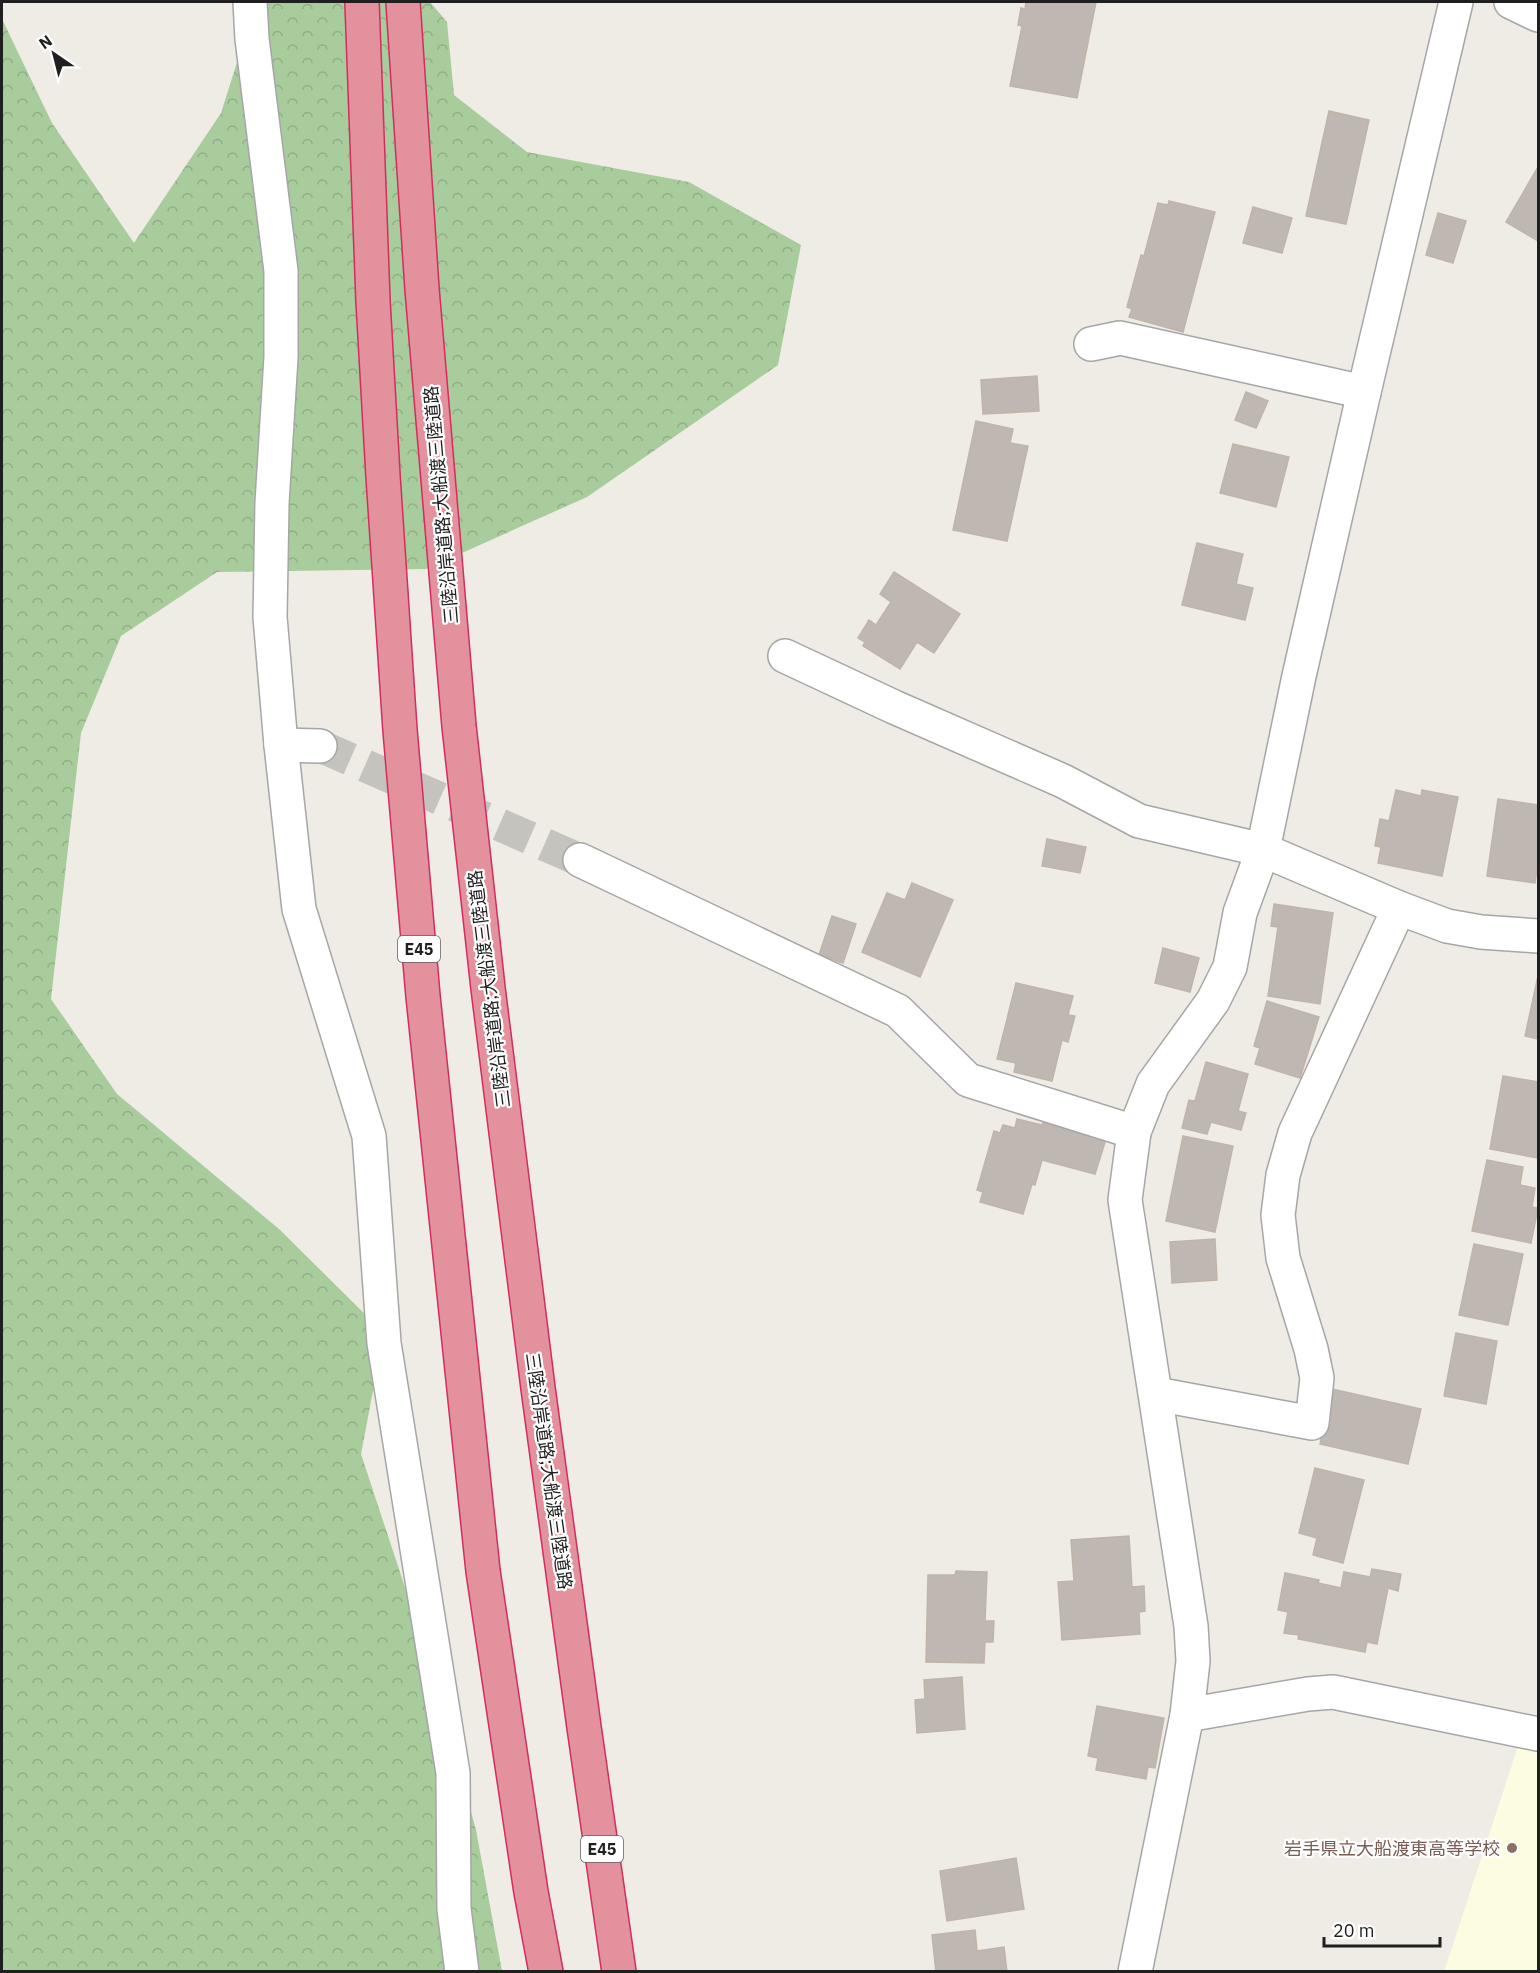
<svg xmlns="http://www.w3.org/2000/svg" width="1540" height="1973" font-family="'IBM Plex Sans','Noto Sans JP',sans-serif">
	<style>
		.education { fill: #fcfde0 }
		.forest { fill: url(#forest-crowns) }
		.building { fill: #bfb8b2; stroke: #c0b4a8; stroke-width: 1.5 }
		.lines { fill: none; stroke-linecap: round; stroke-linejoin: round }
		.minor-tunnel { stroke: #c5c3bd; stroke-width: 33; stroke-dasharray: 33 16; stroke-linecap: butt }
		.minor-casing { stroke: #a6a6a6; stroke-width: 36 }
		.highway-casing { stroke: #d32d5f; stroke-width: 36 }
		.minor { stroke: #fff; stroke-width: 33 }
		.highway { stroke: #e3919d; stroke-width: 33 }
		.education-dot { fill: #8d6e63; stroke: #fff; stroke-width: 2 }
		.labels { text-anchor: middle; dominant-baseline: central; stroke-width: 4.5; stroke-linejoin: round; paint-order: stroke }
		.shield { fill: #fff; stroke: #626262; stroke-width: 1.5 }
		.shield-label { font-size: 16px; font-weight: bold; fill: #1f1f1f }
		.street-label { font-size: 18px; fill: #1f1f1f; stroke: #fff }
		.education-label { font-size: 18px; fill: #785e54; stroke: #fff; text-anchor: end }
	</style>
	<defs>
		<pattern id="forest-crowns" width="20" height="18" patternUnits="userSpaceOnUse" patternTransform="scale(1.5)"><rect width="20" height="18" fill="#a8cc9c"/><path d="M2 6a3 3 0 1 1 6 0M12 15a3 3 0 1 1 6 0" fill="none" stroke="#90af86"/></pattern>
	</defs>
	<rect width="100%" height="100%" fill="#efece5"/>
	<path class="education" d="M1526 1722 1538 1724V1971L1444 1972Z"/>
	<path class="forest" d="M256 2H430L447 22 454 95 527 152 689 182 801 245 778 365 587 497 426 569 217 572 121 636 81 733 51 999 117 1094 279 1229 384 1333 361 1454 427 1654 476 1830 502 1971H2V19L52 123 134 243 221 113Z"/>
	<g class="building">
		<path d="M1026 2H1096L1077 98 1010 86 1022 26 1018 25 1021 8 1025 9Z"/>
		<path d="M1329 111 1369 120 1346 224 1306 216Z"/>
		<path d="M1538 167V241L1506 222Z"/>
		<path d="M1169 201 1215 212 1183 332 1129 317 1132 309 1127 307 1141 255 1144 256 1158 203 1168 205Z"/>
		<path d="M1253 207 1292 218 1282 253 1243 243Z"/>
		<path d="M1438 213 1466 221 1453 263 1426 255Z"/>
		<path d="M1037 376 1039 411 983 414 981 380Z"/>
		<path d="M1246 392 1268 401 1256 428 1235 420Z"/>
		<path d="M976 421 1013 429 1010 443 1028 446 1007 541 953 530Z"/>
		<path d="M1233 444 1289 457 1276 507 1220 493Z"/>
		<path d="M1197 543 1243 554 1236 584 1253 588 1245 620 1182 605Z"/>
		<path d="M894 572 960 614 934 653 917 642 900 669 863 646 865 642 858 638 869 620 876 625 891 602 880 594Z"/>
		<path d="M1396 790 1421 796 1422 790 1458 797 1442 876 1378 863 1381 847 1375 846 1380 819 1389 821Z"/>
		<path d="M1498 799 1538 805V869H1537L1535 883 1487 876Z"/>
		<path d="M1047 839 1086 847 1080 873 1042 866Z"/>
		<path d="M912 883 953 900 920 977 862 952 887 893 905 900Z"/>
		<path d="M1274 904 1333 913 1320 1004 1268 996 1278 927 1271 926Z"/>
		<path d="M832 916 856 924 843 963 819 955Z"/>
		<path d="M1163 948 1199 958 1190 992 1155 983Z"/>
		<path d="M1538 976V1039L1525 1036Z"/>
		<path d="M1016 983 1073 996 1068 1015 1075 1016 1068 1042 1062 1040 1052 1081 1014 1072 1016 1063 997 1059Z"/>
		<path d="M1267 1001 1319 1017 1300 1078 1255 1064 1260 1048 1254 1046Z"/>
		<path d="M1206 1062 1248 1074 1238 1111 1246 1113 1241 1130 1211 1122 1207 1134 1182 1128 1189 1100 1195 1101Z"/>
		<path d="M1503 1076 1538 1082V1158L1490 1149Z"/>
		<path d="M1017 1119 1042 1125 1044 1121 1106 1139 1095 1174 1042 1160 1035 1185 1032 1184 1023 1214 980 1202 983 1192 977 1190 994 1131 1000 1133 1003 1125 1015 1128Z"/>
		<path d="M1183 1136 1233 1146 1215 1232 1166 1221Z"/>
		<path d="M1487 1160 1523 1167 1520 1185 1535 1188 1532 1207 1538 1208 1531 1243 1472 1231Z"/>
		<path d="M1215 1239 1217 1280 1172 1283 1170 1242Z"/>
		<path d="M1474 1244 1523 1254 1508 1325 1459 1315Z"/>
		<path d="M1456 1333 1497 1341 1486 1404 1444 1396Z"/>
		<path d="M1332 1389 1421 1409 1408 1464 1320 1444Z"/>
		<path d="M1315 1468 1364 1480 1343 1563 1313 1555 1317 1538 1299 1533Z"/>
		<path d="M1129 1536 1132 1587 1144 1586 1145 1611 1139 1612 1140 1634 1062 1640 1058 1582 1074 1581 1071 1540Z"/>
		<path d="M1372 1569 1401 1574 1398 1591 1388 1588 1377 1644 1367 1642 1365 1652 1298 1639 1299 1635 1284 1633 1288 1612 1278 1610 1285 1573 1319 1580 1318 1583 1341 1588 1344 1572 1370 1577Z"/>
		<path d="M956 1571 987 1572 985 1621H994L993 1642H985L984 1663 926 1662 928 1575H955Z"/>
		<path d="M962 1677 965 1729 917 1733 915 1700 925 1699 924 1680Z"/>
		<path d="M1097 1706 1164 1718 1155 1768 1148 1767 1146 1779 1096 1770 1098 1758 1088 1756Z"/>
		<path d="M1016 1858 1024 1909 947 1921 940 1871Z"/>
		<path d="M975 1930 977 1951 1004 1947 1007 1972H936L932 1935Z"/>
	</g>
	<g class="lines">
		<path class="minor-tunnel" d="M320 746 580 860"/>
		<g class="minor-casing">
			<g id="minor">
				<path d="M250 2 252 39 281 271V357L272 503 270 617 281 745 299 909 369 1136 384 1343 453 1773 454 1909 462 1972"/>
				<path d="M1511 2 1538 15"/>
				<path d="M1091 344 1120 338 1364 392"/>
				<path d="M785 656 894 707 1063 781 1139 821 1263 850 1399 908 1447 926 1481 932 1538 936"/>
				<path d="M281 745 320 746"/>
				<path d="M580 860 898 1011 968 1080 1134 1132"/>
				<path d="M1156 1394 1312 1423 1317 1378 1311 1349 1283 1258 1278 1215 1283 1175 1295 1133 1399 908"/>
				<path d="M1187 1715 1308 1694 1333 1692 1538 1734"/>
				<path d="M1135 1972 1187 1715 1193 1661 1191 1626 1125 1200 1134 1132 1153 1084 1213 1001 1230 967 1240 913 1263 850 1299 676 1364 392 1456 2"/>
			</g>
		</g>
		<g class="highway-casing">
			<g id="highway">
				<path d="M362 2 373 301 383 476 400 730 423 996 483 1571 531 1892 546 1972"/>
				<path d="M403 2 422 289 459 726 488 988 538 1388 584 1727 619 1972"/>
			</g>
		</g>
		<use href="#minor" class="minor"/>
		<use href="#highway" class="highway"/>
	</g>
	<circle class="education-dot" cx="1512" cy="1848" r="6"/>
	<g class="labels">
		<g class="shield">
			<rect x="398" y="936" width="42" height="26" rx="4.5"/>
			<rect x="581" y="1836" width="42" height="26" rx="4.5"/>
		</g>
		<g class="shield-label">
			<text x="419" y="949">E45</text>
			<text x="602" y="1849">E45</text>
		</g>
		<g class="street-label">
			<text transform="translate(441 505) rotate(-95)">三陸沿岸道路;大船渡三陸道路</text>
			<text transform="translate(489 989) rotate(-97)">三陸沿岸道路;大船渡三陸道路</text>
			<text transform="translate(549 1471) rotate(82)">三陸沿岸道路;大船渡三陸道路</text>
		</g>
		<g class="education-label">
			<text x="1500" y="1848">岩手県立大船渡東高等学校</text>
		</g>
	</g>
	<rect width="1540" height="1973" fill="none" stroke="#1f1f1f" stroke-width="6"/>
	<g transform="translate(54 54) rotate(325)" stroke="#ffffff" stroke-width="4.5" paint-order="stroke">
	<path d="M0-4.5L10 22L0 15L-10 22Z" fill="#1f1f1f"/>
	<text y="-9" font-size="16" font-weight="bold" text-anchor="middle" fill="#1f1f1f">N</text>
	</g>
	<path d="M1324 1937v9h116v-9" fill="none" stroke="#1f1f1f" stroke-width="3"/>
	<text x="1333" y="1937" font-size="18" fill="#1f1f1f" stroke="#ffffff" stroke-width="4.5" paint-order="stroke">20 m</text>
</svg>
